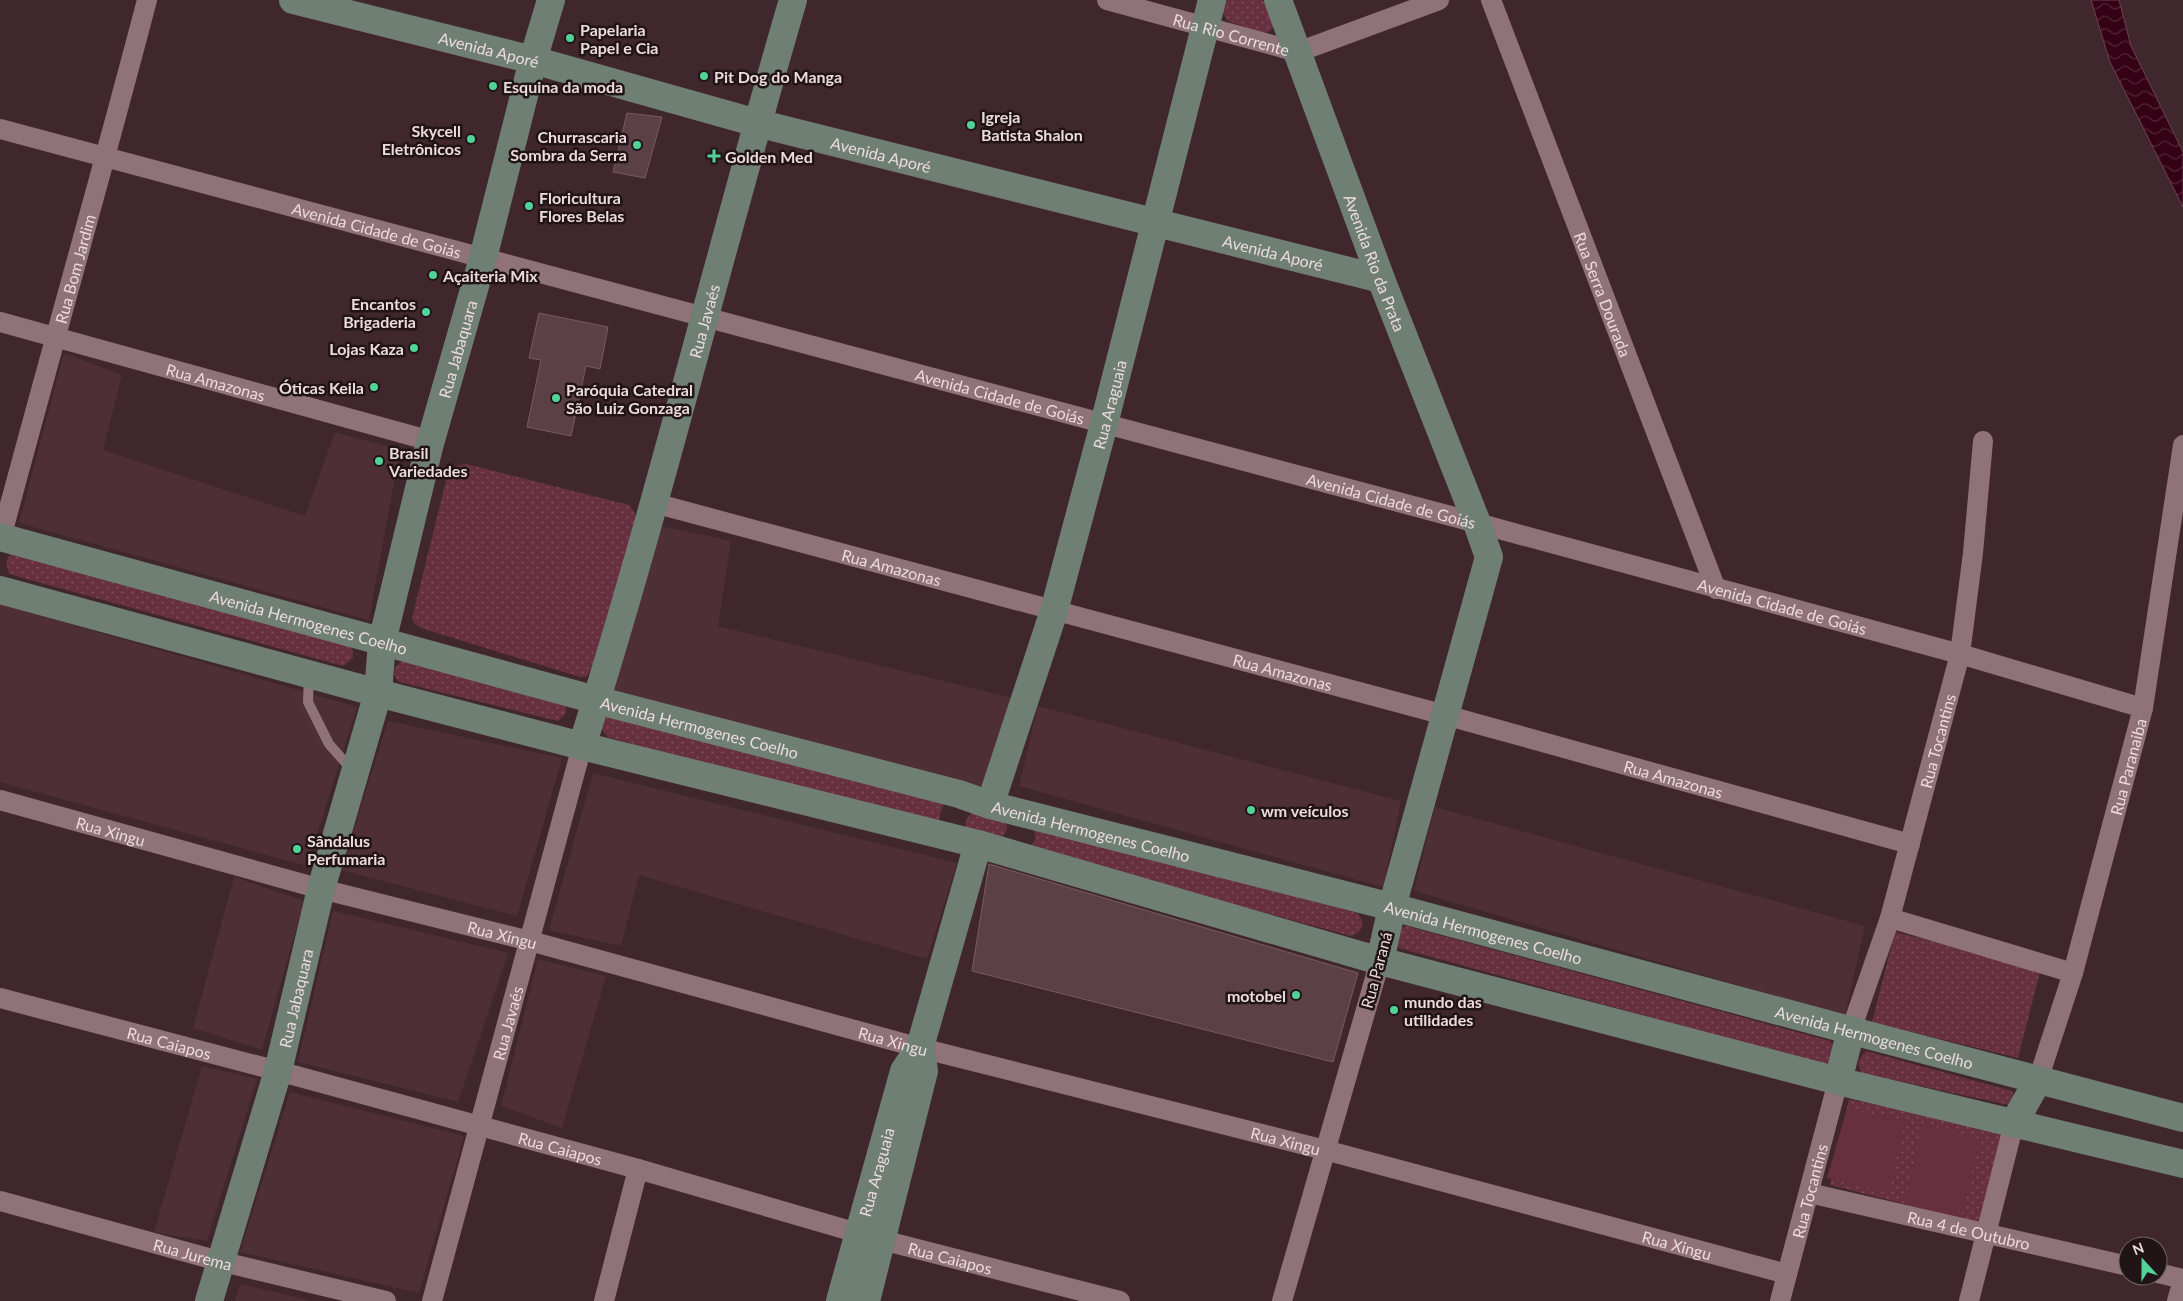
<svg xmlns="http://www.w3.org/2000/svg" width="2183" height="1301" font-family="Lato,sans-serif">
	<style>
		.built { fill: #4e2f36 }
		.grass { fill: url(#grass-dots) }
		.pitch { fill: #673040 }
		.water { fill: url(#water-waves); stroke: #6c4251 }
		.building { fill: #5b4046; stroke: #785b62 }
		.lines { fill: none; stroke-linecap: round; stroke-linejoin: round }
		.lane { stroke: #907279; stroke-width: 10 }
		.street { stroke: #907279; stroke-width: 20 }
		.secondary { stroke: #707f74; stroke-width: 28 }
		.poi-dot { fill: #51d398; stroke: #201417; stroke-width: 2 }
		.labels { text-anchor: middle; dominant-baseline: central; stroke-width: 5; stroke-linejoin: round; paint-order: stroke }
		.poi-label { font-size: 16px; font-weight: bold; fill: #ecdbde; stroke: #201417; text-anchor: start }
		.street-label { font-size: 16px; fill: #ecdbde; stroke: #201417 }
	</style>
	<defs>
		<pattern id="grass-dots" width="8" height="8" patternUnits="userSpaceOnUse" patternTransform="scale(1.25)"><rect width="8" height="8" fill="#673040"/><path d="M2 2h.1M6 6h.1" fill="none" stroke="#7d4d5b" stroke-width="1.8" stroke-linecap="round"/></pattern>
		<pattern id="water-waves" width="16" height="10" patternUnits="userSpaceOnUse" patternTransform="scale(1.25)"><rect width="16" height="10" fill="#350115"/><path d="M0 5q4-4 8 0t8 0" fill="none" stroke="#522537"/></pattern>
	</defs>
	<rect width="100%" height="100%" fill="#40272e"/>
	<g class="built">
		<path d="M64 353 122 375 103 450 305 516 335 432 400 450 369 620 19 523Z"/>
		<path d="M661 526 731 541 718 626 1013 698 994 790 611 690Z"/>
		<path d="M0 604 357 707 307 866 0 782Z"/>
		<path d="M1038 706 1401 801 1383 887 1019 786Z"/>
		<path d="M388 721 562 758 517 916 341 870Z"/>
		<path d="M593 773 957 863 927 959 639 875 621 946 549 930Z"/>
		<path d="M1435 807 1865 926 1845 1016 1414 891Z"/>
		<path d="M234 877 304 901 262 1050 193 1028Z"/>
		<path d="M333 911 508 953 458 1102 298 1062Z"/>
		<path d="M538 959 606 976 562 1128 501 1106Z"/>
		<path d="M202 1066 257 1079 207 1241 154 1232Z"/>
		<path d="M290 1092 464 1136 419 1293 240 1252Z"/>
		<path d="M240 1284 312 1301H235Z"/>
	</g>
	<g class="grass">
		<path d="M1220 0H1263L1274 27 1269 32 1262 33 1228 21 1221 11Z"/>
		<path d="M466 464 629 505 635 513 636 520 591 670 586 677H580L421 628 414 623 412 618 448 473 456 466Z"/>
		<path d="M15 552 352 645 353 658 343 666 9 574 6 562 10 554Z"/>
		<path d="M405 661 566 706V713L558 721 400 682C390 675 393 664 405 661Z"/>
		<path d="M607 715 946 801C940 811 938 818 940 830L608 737 600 728 601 720Z"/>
		<path d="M975 808 1006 820 1007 828 1002 839 965 828 966 820Z"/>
		<path d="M1035 827 1357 913C1366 921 1363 933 1351 936L1030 849 1035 839Z"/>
		<path d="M1406 926 1830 1041 1833 1045 1832 1061 1824 1065 1399 948 1397 946 1399 929Z"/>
		<path d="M1895 932 2041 968 2018 1058 1872 1022Z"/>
		<path d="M1866 1051 2012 1091 2014 1096 2009 1105 1861 1073 1858 1061Z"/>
		<path d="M1849 1099 2002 1130 1979 1223 1830 1185Z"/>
	</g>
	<g class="pitch">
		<path d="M1847 1109 1905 1120 1889 1193 1827 1178Z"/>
		<path d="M1923 1124 1980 1139 1961 1218 1904 1204Z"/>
	</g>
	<path class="water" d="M2091 0H2119L2131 46 2183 152V207L2110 62Z"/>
	<g class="building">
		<path d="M627 113 662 117 645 178 613 172Z"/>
		<path d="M539 313 608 327 600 369 586 366 571 436 527 427 541 360 529 358Z"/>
		<path d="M989 864 1358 973 1333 1062 972 971Z"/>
	</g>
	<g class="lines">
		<path class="lane" d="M309 676 308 702 329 744 352 770"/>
		<g class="street">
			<path id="s1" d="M1107 0 1298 52 1439 0"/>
			<path id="s2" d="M1491 0 1716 589"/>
			<path id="s3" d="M0 129 1477 523 1960 654 2143 708"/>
			<path id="s4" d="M0 322 431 441"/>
			<path id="s5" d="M654 503 1445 715 1910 844"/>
			<path id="s6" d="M1 538C49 358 100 180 147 0"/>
			<path id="s7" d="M0 800 321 889 530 941 913 1046 1325 1150 1787 1274"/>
			<path d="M1890 918 2073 973"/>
			<path id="s8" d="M0 998 278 1071 638 1169 882 1240 1120 1301"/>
			<path id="s9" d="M1851 1030 1890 918 1960 654 1973 553 1983 441"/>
			<path id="s10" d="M2038 1080 2073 973 2143 708 2183 445"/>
			<path id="s11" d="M1809 1193 2128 1266"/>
			<path id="s12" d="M0 1201 219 1261 386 1301"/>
			<path d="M2158 1273 2183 1279"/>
			<path id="s13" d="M432 1301 582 746"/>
			<path d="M604 1301 638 1169"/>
			<path d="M1282 1301 1380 961"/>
			<path id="s14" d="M1780 1301 1838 1081"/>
			<path d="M1969 1301 2014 1123"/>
			<path d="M2177 1301 2183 1280"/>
		</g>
		<g class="secondary">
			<path id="s15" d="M293 0 533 60 757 123 1381 279"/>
			<path id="s16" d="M1278 0 1381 279 1477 523 1489 557 1392 907 1380 961"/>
			<path id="s17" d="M0 537 596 700 959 794 990 805 1392 907 1864 1034 2183 1118"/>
			<path d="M0 590 378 693 582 746 978 844 1380 961 1850 1084 2183 1164"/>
			<path id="s18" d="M582 746C660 500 720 248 793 0"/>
			<path id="s19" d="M990 805 1054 611 1104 424 1212 0"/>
			<path d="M1838 1081 1851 1030"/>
			<path d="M2014 1123 2038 1080"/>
			<path id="s20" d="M209 1301 278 1071 321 889 378 693 382 642 429 447 483 258 533 60 551 0"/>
			<path id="s21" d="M840 1301 904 1071 920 1047 978 844"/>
			<path d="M866 1301 924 1071 922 1057"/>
		</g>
	</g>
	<g class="poi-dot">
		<circle cx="570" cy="38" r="5"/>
		<circle cx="704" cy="76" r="5"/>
		<circle cx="493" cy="86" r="5"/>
		<circle cx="971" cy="125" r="5"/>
		<circle cx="471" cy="139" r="5"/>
		<circle cx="637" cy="145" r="5"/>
		<path d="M711.5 148.5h5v5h5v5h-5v5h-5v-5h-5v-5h5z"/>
		<circle cx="529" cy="206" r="5"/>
		<circle cx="433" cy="275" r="5"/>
		<circle cx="426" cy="312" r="5"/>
		<circle cx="414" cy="348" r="5"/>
		<circle cx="374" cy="387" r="5"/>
		<circle cx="556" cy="398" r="5"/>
		<circle cx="379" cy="461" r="5"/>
		<circle cx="1251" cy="810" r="5"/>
		<circle cx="297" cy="849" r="5"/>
		<circle cx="1296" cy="995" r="5"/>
		<circle cx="1394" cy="1010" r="5"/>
	</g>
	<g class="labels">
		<g class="poi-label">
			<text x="580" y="29">Papelaria<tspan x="580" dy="18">Papel e Cia</tspan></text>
			<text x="714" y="76">Pit Dog do Manga</text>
			<text x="503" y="86">Esquina da moda</text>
			<text x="981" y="116">Igreja<tspan x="981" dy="18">Batista Shalon</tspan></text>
			<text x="461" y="130" text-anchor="end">Skycell<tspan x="461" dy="18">Eletrônicos</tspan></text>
			<text x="627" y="136" text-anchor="end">Churrascaria<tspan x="627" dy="18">Sombra da Serra</tspan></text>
			<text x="725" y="156">Golden Med</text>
			<text x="539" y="197">Floricultura<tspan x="539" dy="18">Flores Belas</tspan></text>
			<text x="443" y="275">Açaiteria Mix</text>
			<text x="416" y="303" text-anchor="end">Encantos<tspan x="416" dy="18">Brigaderia</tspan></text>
			<text x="404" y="348" text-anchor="end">Lojas Kaza</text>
			<text x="364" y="387" text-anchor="end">Óticas Keila</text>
			<text x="566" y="389">Paróquia Catedral<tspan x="566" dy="18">São Luiz Gonzaga</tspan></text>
			<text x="389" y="452">Brasil<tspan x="389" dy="18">Variedades</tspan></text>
			<text x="1261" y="810">wm veículos</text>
			<text x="307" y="840">Sândalus<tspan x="307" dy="18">Perfumaria</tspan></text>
			<text x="1286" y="995" text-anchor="end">motobel</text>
			<text x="1404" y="1001">mundo das<tspan x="1404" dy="18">utilidades</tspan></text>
		</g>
		<g class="street-label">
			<text stroke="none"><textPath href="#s1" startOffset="129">Rua Rio Corrente</textPath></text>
			<text stroke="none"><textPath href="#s15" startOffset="202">Avenida Aporé</textPath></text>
			<text stroke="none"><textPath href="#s15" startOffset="608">Avenida Aporé</textPath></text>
			<text stroke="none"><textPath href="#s3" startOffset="390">Avenida Cidade de Goiás</textPath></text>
			<text stroke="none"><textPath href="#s15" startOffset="1012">Avenida Aporé</textPath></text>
			<text stroke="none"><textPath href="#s16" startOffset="280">Avenida Rio da Prata</textPath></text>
			<text stroke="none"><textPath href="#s6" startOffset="279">Rua Bom Jardim</textPath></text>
			<text stroke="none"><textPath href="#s2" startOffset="315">Rua Serra Dourada</textPath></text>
			<text stroke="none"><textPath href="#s18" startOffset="442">Rua Javaés</textPath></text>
			<text stroke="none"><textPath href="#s20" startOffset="985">Rua Jabaquara</textPath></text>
			<text stroke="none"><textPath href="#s4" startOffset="224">Rua Amazonas</textPath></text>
			<text stroke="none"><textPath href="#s3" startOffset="1035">Avenida Cidade de Goiás</textPath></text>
			<text stroke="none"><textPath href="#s19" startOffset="418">Rua Araguaia</textPath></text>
			<text stroke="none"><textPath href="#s3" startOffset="1440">Avenida Cidade de Goiás</textPath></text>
			<text stroke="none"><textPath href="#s5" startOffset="246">Rua Amazonas</textPath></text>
			<text stroke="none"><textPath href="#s3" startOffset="1845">Avenida Cidade de Goiás</textPath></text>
			<text stroke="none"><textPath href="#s17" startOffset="320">Avenida Hermogenes Coelho</textPath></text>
			<text stroke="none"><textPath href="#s5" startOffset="651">Rua Amazonas</textPath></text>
			<text stroke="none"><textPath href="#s17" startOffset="725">Avenida Hermogenes Coelho</textPath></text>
			<text stroke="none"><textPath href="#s9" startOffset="302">Rua Tocantins</textPath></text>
			<text stroke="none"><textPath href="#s10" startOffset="326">Rua Paranaiba</textPath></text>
			<text stroke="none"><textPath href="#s5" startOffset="1056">Rua Amazonas</textPath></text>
			<text stroke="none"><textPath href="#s17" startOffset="1130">Avenida Hermogenes Coelho</textPath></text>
			<text stroke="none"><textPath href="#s7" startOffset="115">Rua Xingu</textPath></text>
			<text stroke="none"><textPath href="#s17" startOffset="1535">Avenida Hermogenes Coelho</textPath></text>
			<text stroke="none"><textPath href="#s7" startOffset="520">Rua Xingu</textPath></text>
			<text transform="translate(1376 970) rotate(-75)">Rua Paraná</text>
			<text stroke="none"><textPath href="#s20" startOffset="315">Rua Jabaquara</textPath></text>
			<text stroke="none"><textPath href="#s13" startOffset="288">Rua Javaés</textPath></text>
			<text stroke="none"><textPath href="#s17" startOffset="1940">Avenida Hermogenes Coelho</textPath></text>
			<text stroke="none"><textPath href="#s7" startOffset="925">Rua Xingu</textPath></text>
			<text stroke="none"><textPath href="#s8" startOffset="175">Rua Caiapos</textPath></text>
			<text stroke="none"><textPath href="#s7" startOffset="1330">Rua Xingu</textPath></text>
			<text stroke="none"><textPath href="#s8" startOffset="580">Rua Caiapos</textPath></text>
			<text stroke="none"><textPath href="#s21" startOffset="134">Rua Araguaia</textPath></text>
			<text stroke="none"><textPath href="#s14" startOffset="114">Rua Tocantins</textPath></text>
			<text stroke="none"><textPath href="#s11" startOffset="164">Rua 4 de Outubro</textPath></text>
			<text stroke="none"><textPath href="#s7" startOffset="1735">Rua Xingu</textPath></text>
			<text stroke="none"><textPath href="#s12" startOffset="200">Rua Jurema</textPath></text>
			<text stroke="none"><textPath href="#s8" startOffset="985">Rua Caiapos</textPath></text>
		</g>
	</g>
	<g transform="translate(2143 1261) rotate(339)"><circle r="24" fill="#201417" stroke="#726467"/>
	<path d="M0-4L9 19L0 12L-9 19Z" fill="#51d398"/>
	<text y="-8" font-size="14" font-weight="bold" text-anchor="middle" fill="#ecdbde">N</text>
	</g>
</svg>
